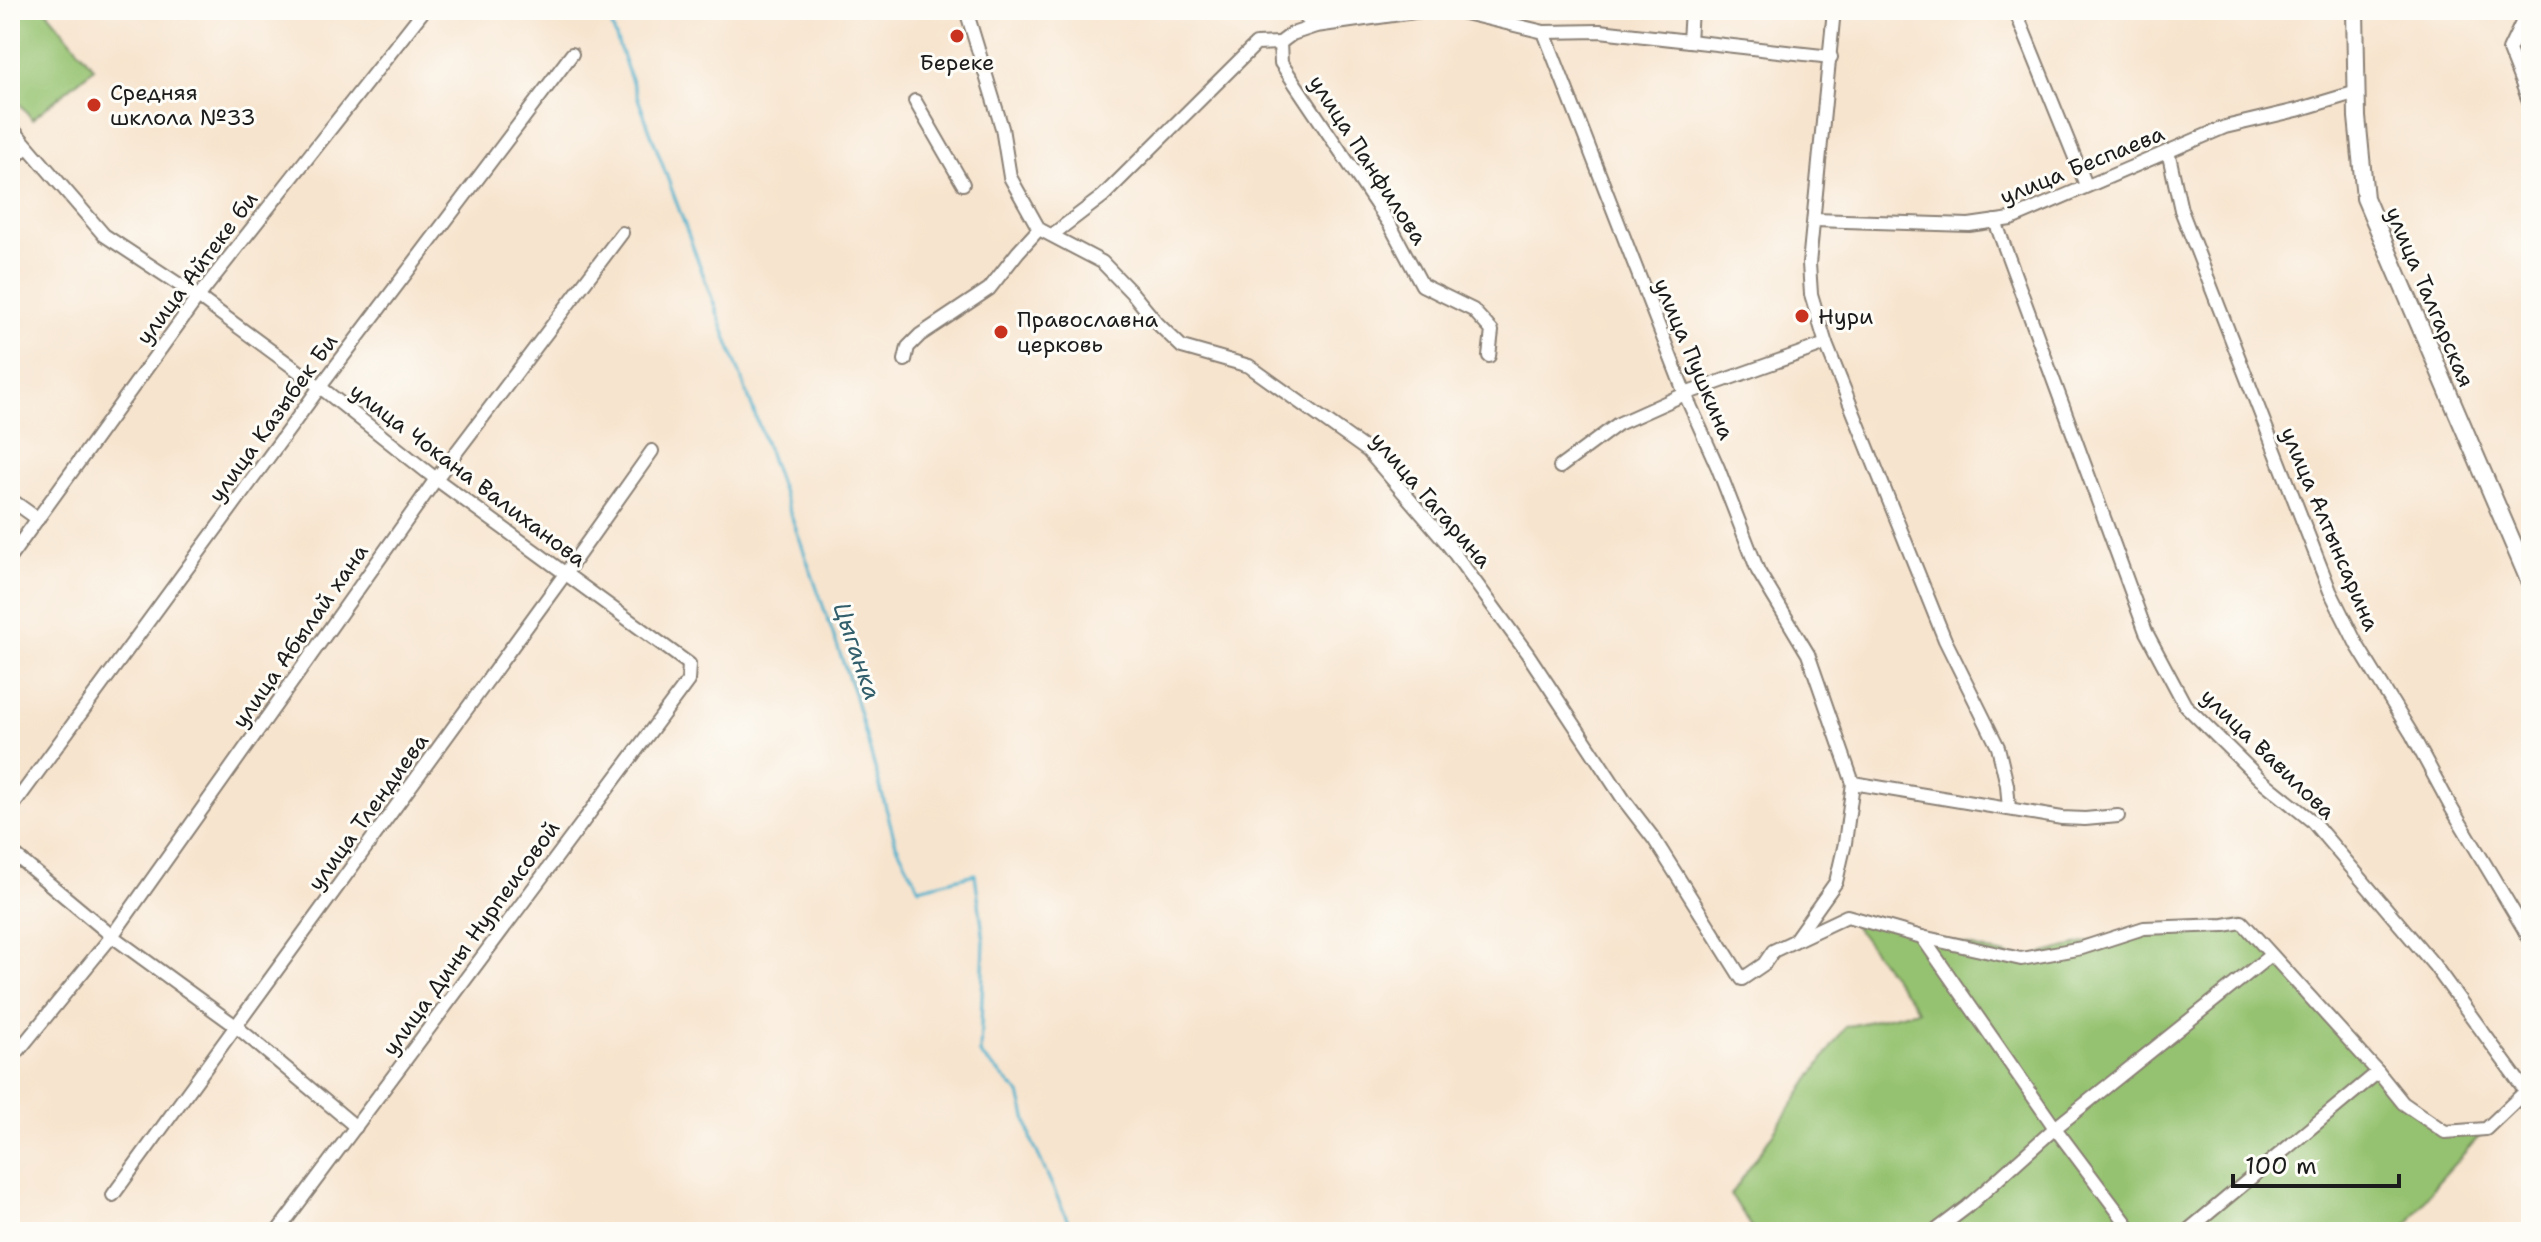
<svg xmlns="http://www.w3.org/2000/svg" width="2541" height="1242" font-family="'Shantell Sans',sans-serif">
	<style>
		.green { fill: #95c270; stroke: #586f46; stroke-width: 2 }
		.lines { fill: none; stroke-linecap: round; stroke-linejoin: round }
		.stream { stroke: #4db0cc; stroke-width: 3 }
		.minor-casing { stroke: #8a8075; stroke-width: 16 }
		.tertiary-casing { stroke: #8a8075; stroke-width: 20 }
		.minor { stroke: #fff; stroke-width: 12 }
		.tertiary { stroke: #fff; stroke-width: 16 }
		.poi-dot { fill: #c8321e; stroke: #fdfcf7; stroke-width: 3 }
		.labels { text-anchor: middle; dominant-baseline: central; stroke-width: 6; stroke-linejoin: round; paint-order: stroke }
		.poi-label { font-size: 22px; fill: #1c1c1c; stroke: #fdfcf7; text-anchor: start }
		.street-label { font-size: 22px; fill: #1c1c1c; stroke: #fdfcf7 }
		.water-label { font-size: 24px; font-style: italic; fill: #325f6b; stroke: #fdfcf7 }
	</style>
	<rect width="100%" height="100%" fill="#fdfcf7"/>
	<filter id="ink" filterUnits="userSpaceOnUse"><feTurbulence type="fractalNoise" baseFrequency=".0125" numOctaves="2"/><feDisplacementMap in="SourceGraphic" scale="16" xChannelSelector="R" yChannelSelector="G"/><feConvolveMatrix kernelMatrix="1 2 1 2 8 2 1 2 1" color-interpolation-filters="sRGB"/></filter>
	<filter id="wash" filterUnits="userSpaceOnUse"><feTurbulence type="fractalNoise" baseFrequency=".006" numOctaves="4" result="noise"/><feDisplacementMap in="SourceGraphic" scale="32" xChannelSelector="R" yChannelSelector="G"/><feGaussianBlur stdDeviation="1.8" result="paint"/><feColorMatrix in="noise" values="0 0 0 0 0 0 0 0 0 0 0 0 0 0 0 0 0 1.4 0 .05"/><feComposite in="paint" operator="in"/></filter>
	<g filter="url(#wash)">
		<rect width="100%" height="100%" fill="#f7e4ce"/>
		<g class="green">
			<path d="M10 10H46L94 68 32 119 10 91Z"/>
			<path d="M1847 916 2021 959 2144 928 2242 922 2403 1103 2445 1132 2486 1129 2437 1183 2402 1232H1755L1731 1195 1845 1027 1918 1010Z"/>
		</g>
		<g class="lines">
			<path class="stream" d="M612 10 609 18 629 74 761 431 854 693 896 844 919 888 975 874 984 941 980 1054 1020 1094 1032 1141 1073 1232"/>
		</g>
	</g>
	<g filter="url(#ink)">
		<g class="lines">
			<g class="minor-casing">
				<g id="minor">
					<path d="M966 10 1002 128 1010 177 1039 229 1102 262 1133 294 1157 323 1182 347 1249 366 1368 451 1446 542 1527 653 1624 800 1654 839 1742 979 1764 964 1773 951 1847 916 1922 937 2021 959 2082 948 2144 928 2224 925 2242 922 2378 1072 2403 1103 2445 1132 2486 1129 2531 1086"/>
					<path d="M1296 10 1316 26 1428 10"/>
					<path d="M1452 10 1544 32 1685 394 1718 468 1758 571 1808 654 1853 783 1845 843 1836 882 1794 941"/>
					<path d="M1834 10 1809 264 1811 294 1826 344 1945 640 1998 747 2007 785 2009 809"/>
					<path d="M2015 10 2086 185"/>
					<path d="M2528 10 2509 50 2531 106"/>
					<path d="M1544 32 1600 31 1831 57"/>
					<path d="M1689 41 1691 10"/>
					<path d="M1280 43 1281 63 1390 225 1422 285 1473 310 1492 331 1489 356"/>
					<path d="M1280 43 1292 34 1316 26"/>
					<path d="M915 101 963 184"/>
					<path d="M10 126 104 235 198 297 320 387 436 479 689 664 688 681 277 1232"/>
					<path d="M2168 151 2181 210 2330 591 2357 645 2411 733 2452 809 2531 941"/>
					<path d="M10 163 27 146"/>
					<path d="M1814 220 1969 225 2011 219 2225 127 2297 110 2357 92"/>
					<path d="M1995 221 2146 632 2185 705 2260 779 2312 821 2434 965 2525 1090"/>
					<path d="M1052 235 1103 196 1256 44 1280 43"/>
					<path d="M905 360 908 347 920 335 989 289 1018 252 1039 229"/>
					<path d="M1560 467 1618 424 1685 394 1826 344"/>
					<path d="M10 499 38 519"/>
					<path d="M10 557 198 297 424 10"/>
					<path d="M1853 783 2062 818 2085 819 2118 816"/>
					<path d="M10 810 320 387 572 54"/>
					<path d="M10 851 112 936 237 1027 356 1127"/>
					<path d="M1922 937 2055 1128 1967 1207 1934 1232"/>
					<path d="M10 1061 112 936 436 479 622 233"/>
					<path d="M113 1195 565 574 652 451"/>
					<path d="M2133 1232 2055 1128 2271 955"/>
					<path d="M2186 1232 2378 1072"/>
				</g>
			</g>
			<g class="tertiary-casing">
				<path id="tertiary" d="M2355 10 2357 117 2365 198 2531 585"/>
			</g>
			<use href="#minor" class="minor"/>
			<use href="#tertiary" class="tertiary"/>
		</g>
	</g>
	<g class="poi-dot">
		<circle cx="957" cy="36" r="8"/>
		<circle cx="94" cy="105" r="8"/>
		<circle cx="1802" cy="316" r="8"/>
		<circle cx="1001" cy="332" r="8"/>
	</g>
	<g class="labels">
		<g class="poi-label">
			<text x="957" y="62" text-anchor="middle">Береке</text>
			<text x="110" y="92">Средняя<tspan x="110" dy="25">шклола №33</tspan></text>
			<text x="1818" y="316">Нури</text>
			<text x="1017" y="319">Православна<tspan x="1017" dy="25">церковь</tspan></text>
		</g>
		<g class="street-label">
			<text transform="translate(1368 160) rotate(57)">улица Панфилова</text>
			<text transform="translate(2082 165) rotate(-22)">улица Беспаева</text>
			<text transform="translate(197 268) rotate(-53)">улица Айтеке би</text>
			<text transform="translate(2430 297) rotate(67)">улица Талгарская</text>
			<text transform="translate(1694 359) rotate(67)">улица Пушкина</text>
			<text transform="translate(273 418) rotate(-54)">улица Казыбек Би</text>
			<text transform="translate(468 475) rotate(37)">улица Чокана Валиханова</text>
			<text transform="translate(1431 500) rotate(49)">улица Гагарина</text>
			<text transform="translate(2330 529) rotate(67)">улица Алтынсарина</text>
			<text transform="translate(300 636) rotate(-55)">улица Абылай хана</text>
			<text transform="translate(2268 754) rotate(44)">улица Вавилова</text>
			<text transform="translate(368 812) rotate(-54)">улица Тлендиева</text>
			<text transform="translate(471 938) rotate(-54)">улица Дины Нурпеисовой</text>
		</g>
		<g class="water-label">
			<text transform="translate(857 651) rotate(71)">Цыганка</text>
		</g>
	</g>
	<rect width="2541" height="1242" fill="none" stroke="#fdfcf7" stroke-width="40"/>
	<path d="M2233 1174v12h166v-12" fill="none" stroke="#1c1c1c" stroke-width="4"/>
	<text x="2245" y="1174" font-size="24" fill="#1c1c1c" stroke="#fdfcf7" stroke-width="6" paint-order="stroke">100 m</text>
</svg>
